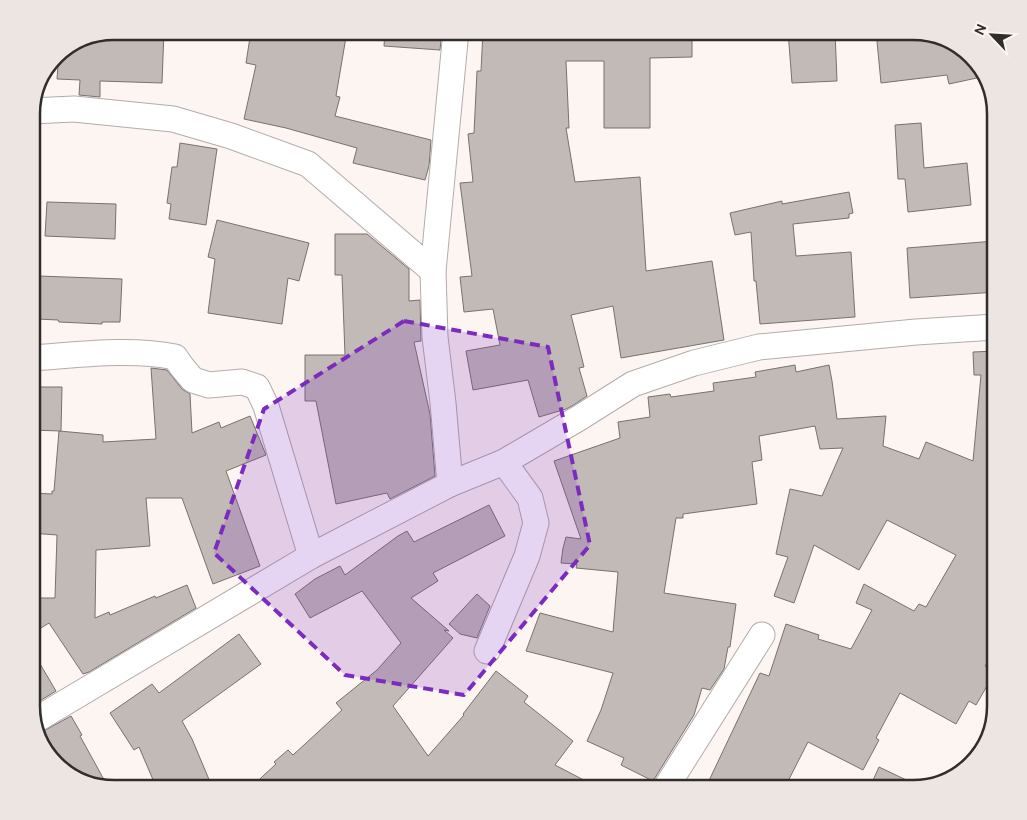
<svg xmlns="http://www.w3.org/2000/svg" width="1027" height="820" font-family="Ubuntu,sans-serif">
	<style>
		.building { fill: #c1bab6; stroke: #78716e }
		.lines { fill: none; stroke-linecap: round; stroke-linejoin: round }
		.street-casing { stroke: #b4aca9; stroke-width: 27 }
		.street { stroke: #fff; stroke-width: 25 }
		.marked { fill: #7b2cbf; fill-opacity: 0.2; stroke: #7b2cbf; stroke-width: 4; stroke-dasharray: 10 6; stroke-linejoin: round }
		.rim { fill: none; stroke: #302d2b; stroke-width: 2.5 }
	</style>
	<rect width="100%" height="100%" fill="#fdf5f1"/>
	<g class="building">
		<path d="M114 31H164L162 83 100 81V97L79 95 80 80 57 79 59 52Z"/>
		<path d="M251 31H309L346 37 336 96 340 97 335 116 431 140 429 166 425 180 353 163 357 148 286 128 244 119 256 65 246 63Z"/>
		<path d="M385 31H442L440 50 384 46Z"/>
		<path d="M483 31H692V57L650 58V128H604V61H566L569 128H566L575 182 640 177 646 271 712 261 724 340 621 358 613 306 571 315 584 367 579 368 587 396 572 406 566 409 539 417 528 380 473 390 466 351 500 345 493 309 464 312 460 277 472 276 460 183 473 182 468 134 474 133 477 71H481Z"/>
		<path d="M788 31H835L837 81 792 83Z"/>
		<path d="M876 31H913L967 52 986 76 949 84 947 75 881 83Z"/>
		<path d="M921 123 924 168 967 163 971 205 908 212 905 179H898L895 125Z"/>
		<path d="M180 143 217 149 206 225 169 219 171 204 167 203 172 167H177Z"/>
		<path d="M849 192 853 213 849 214V218L793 224 796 256 851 252 855 317 760 324 756 281H754L751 232 735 235 730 213 782 201V204Z"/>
		<path d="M47 202 116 204 115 239 45 236Z"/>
		<path d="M217 220 309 243 299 281 288 278 282 324 208 313 215 259 208 257Z"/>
		<path d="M335 234H367L409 269V301L420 300 421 341 414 342 430 414 435 476 390 499 387 493 336 504 316 401H305V355H345L342 275H335Z"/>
		<path d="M995 241 996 292 910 298 907 248Z"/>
		<path d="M38 276 122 279 120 322H102V324L59 322 58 320 37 319Z"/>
		<path d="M996 351V648L985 666 995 672 976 705 969 701 956 724 900 693 876 738 879 740 863 770 808 742 784 789H705L760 673 769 676 786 624 819 635 818 639 851 649 872 610 856 603 864 584 914 611 919 604 926 607 956 555 887 520 859 570 814 545 794 603 774 596 788 557 776 554 790 489 822 496 843 448 820 449 815 426 759 436 762 460 752 462 757 504 683 514V518H676L664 593 736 604 730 647H728L724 669 710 690 702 688 694 715 653 781 621 765 624 758 587 741 601 710 613 673 526 651 540 613 613 632 618 572 576 568 577 564 561 563 563 548 566 537 581 539 554 461 620 438 618 422 650 417 648 397 670 394 671 397 714 391 713 383 756 377 755 372 795 365 796 372 829 365 832 381 837 419 886 416 883 446 919 459 926 442 973 461 981 375H974L973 352Z"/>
		<path d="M151 368 167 370 182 389 190 394 192 433 219 422 221 428 250 416 266 455 226 471 260 566 213 584 182 498H146L150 546 96 550 95 618 109 612 110 615 155 596 156 598 187 585 196 608 89 672 83 674 49 623 33 633 34 598H55L57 535 31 533V493L52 494V491H54L59 431 103 435V442L156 439Z"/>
		<path d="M31 387H62L61 431 31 430Z"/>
		<path d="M489 505 505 536 433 573 438 581 411 598 449 631 444 630 453 638 393 706 428 756 464 715 463 714 496 671 528 696 524 702 573 741 555 765 601 789H249L276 764 274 762 288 750 293 755 342 710 336 703 377 670 401 643 362 591 310 618 295 594 315 579 340 566 345 575 398 536 407 531 414 542Z"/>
		<path d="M477 594 490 606 477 638 460 634 449 624Z"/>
		<path d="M239 634 261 664 182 721 192 739 213 789H157L139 747 134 750 110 713 152 684 159 693Z"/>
		<path d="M33 652 56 691 33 705Z"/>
		<path d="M71 716 82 735 80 736 108 787 60 768 40 742 38 734Z"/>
		<path d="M879 767 921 787 913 789H869Z"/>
	</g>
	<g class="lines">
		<g class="street-casing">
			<g id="street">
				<path d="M31 111 74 109 173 119 231 136 308 164 433 271"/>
				<path d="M31 358C78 355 130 348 175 357L182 367 193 380 209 385 242 382 257 387 266 406 311 556"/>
				<path d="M450 484 443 403 435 337 433 271 456 31"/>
				<path d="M487 651 527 556 536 523 530 498 504 462"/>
				<path d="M34 721 311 556 450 484 504 462 579 418 633 384 694 363 759 347 916 332 996 327"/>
				<path d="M665 789 762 635"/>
			</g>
		</g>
		<use href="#street" class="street"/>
	</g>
	<path class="marked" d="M404 321 548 347 590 545 464 695 345 675 214 553 264 409Z"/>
	<path d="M0 0H1027V820H0ZM114 40H913A74 74 0 0 1 987 114V706A74 74 0 0 1 913 780H114A74 74 0 0 1 40 706V114A74 74 0 0 1 114 40Z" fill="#ede5e1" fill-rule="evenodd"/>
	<path class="rim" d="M114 40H913A74 74 0 0 1 987 114V706A74 74 0 0 1 913 780H114A74 74 0 0 1 40 706V114A74 74 0 0 1 114 40Z"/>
	<g transform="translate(992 35) rotate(295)" stroke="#fdf5f1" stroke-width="4" paint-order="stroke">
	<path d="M0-4L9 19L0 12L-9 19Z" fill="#302d2b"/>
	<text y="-8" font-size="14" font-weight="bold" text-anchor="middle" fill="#302d2b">N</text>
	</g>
</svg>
